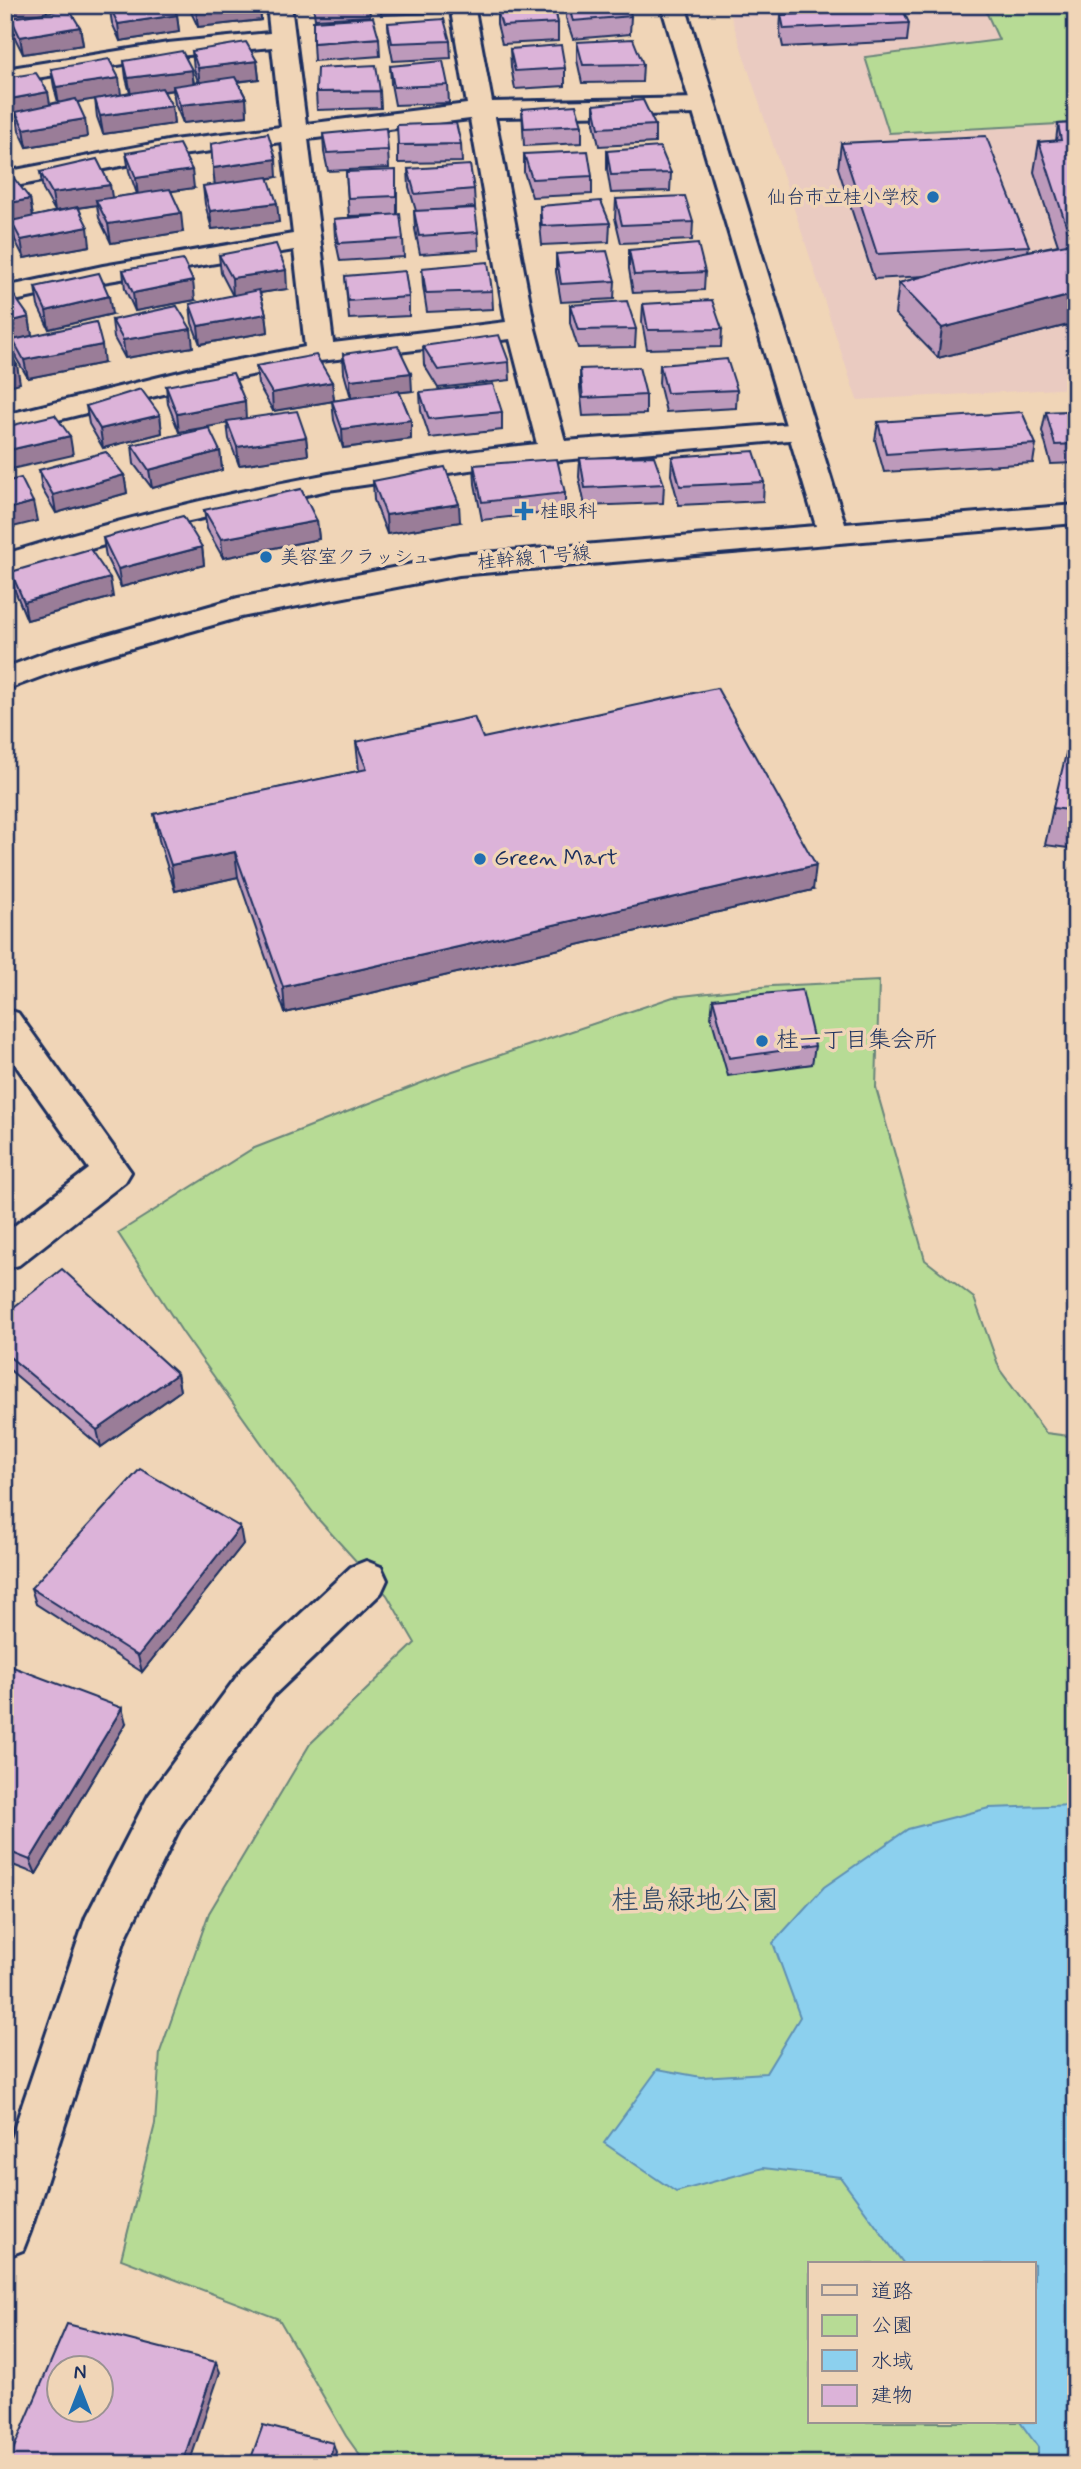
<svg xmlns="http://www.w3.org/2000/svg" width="1081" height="2469" font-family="Mynerve,'Klee One',sans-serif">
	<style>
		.built { fill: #eacbc1 }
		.green { fill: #b7db95; stroke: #69857a; stroke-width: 2; fill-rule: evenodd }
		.water { fill: #8cd0ee; stroke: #5f90b4; stroke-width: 2 }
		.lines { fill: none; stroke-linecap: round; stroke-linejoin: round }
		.minor-casing { stroke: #1b2f5e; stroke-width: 6 }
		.tertiary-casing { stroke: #1b2f5e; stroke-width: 6 }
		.minor { fill: #f0d5b7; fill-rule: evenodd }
		.tertiary { fill: #f0d5b7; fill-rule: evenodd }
		.wall { fill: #bd9abb; stroke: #1b2f5e; stroke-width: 2 }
		.shaded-wall { fill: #9a7d98; stroke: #1b2f5e; stroke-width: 2 }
		.building { fill: #dcb3d9; stroke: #1b2f5e; stroke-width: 2; fill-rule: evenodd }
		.poi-dot { fill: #1f6fb2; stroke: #f0d5b7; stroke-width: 2.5 }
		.labels { text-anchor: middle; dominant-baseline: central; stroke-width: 7; stroke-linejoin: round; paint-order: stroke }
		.far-poi-label { font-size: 19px; fill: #1b2f5e; stroke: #f0d5b7; text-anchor: start }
		.far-street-label { font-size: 19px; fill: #1b2f5e; stroke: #f0d5b7 }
		.poi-label { font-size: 23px; fill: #1b2f5e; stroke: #f0d5b7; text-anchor: start }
		.near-park-label { font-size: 28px; fill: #324966; stroke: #f0d5b7 }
	</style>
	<rect width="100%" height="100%" fill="#f0d5b7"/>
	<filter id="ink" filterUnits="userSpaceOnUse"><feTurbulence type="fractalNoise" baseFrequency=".0143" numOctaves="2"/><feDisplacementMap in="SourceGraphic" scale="14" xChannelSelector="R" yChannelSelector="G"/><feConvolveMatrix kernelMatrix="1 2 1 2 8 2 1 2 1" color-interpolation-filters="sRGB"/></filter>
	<g filter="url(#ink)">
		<path class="built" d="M727 5H1076V388L857 400Z"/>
		<g class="green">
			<path d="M983 5H1076V123L889 133 865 57 999 40Z"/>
			<path d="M879 981 876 1088 925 1260 974 1298 1000 1370 1046 1433 1076 1437V2464H366L346 2436 279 2319 121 2259 155 2124 160 2052 209 1913 310 1744 415 1643 387 1595 318 1519 277 1465 183 1333 118 1233 252 1149 447 1073 673 997 771 986ZM810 2264H1034V2422H810Z"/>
		</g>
		<g class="water">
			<path d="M800 5H880L883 16 804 19Z"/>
			<path d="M1076 1805V2464H1038V2447L1020 2422H1034V2264H904L840 2177 763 2168 676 2192 604 2143 658 2069 701 2077 766 2073 800 2017 773 1943 824 1887 908 1829 989 1808Z"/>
		</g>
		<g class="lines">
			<g class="minor-casing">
				<g id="minor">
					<path d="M267 5H291L306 124 467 104 450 5H474L492 102 702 98 711 101 715 106 711 111 702 114 495 117 535 329 565 441 802 423 812 426 817 432 812 438 505 465 328 490 176 524 5 574V554C182 500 353 463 537 444L510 339 320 361 192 387 5 433V415L192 369 305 347 294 250 103 282 5 303V287L103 266 293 234 282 142 173 156 5 188V172L173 140 281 127 272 47 168 57 5 83V69L168 43 270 33ZM470 119 506 322 333 343 308 139Z"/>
					<path d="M5 1009 18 1013 131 1172 125 1182 19 1265 5 1269V1233L89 1169 5 1050Z"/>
					<path d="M366 1561 381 1567 387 1580 381 1593 274 1695 181 1825 125 1939 30 2232 23 2250 5 2257V2156L86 1917 149 1795 244 1667 351 1567Z"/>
				</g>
			</g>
			<g class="tertiary-casing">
				<path id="tertiary" d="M661 5H685L845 524 1076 505V523L459 575 241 617 72 665 5 690V668L50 651 238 598 459 555 816 526Z"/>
			</g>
			<use href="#minor" class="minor"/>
			<use href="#tertiary" class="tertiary"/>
		</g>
		<g class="wall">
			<path d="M5 5 47 12 80 27 83 45 23 54 14 36 11 19 5 20Z"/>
			<path d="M109 5 177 15 179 32 120 41 112 23Z"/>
			<path d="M190 5H260L261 20 198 27 190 10Z"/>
			<path d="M313 5H369L370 16 315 19Z"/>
			<path d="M380 5H434V13L381 15Z"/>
			<path d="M494 5H554L558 23V41L502 44 497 24V11H495Z"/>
			<path d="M566 5H628L631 16 630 34 573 39 566 18Z"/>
			<path d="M781 15 909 23 907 41 783 47 780 33Z"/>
			<path d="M388 23 450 41 451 58 393 61 389 40Z"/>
			<path d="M379 38 380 56 314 61 313 43Z"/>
			<path d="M577 42 643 64 642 82 582 83 577 60Z"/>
			<path d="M510 49 565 68V86L515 89 511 67Z"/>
			<path d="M192 51 257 61 259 79 238 82 246 98 247 116 183 123 175 104 173 90 163 92 172 106 174 124 103 134 97 117 95 99 77 102 87 137 27 147 19 130 17 116 5 78 50 104 58 102 54 87 51 69 121 95 130 93 126 78 124 61 192 70 194 83 198 82 194 69Z"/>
			<path d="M390 66 448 85 449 103 395 105 391 84Z"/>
			<path d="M380 91 381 108 317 110 316 92Z"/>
			<path d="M594 105 655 125V143L599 146 594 123Z"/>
			<path d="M522 109 582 125V143L524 146Z"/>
			<path d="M1076 123V325H1068L938 358 895 314 899 283 925 276 874 279 838 168 841 143 1029 246 1028 251 1058 245 1034 172 1039 142 1056 141 1058 124Z"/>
			<path d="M323 134 388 150 389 168 328 171 324 152Z"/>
			<path d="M211 144 277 177 268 179 279 222 212 229 205 204 203 186 215 185Z"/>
			<path d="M461 144 462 162 398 163V145Z"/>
			<path d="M607 151 671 173 670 191 611 193 607 169Z"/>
			<path d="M126 153 194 188 171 191 183 232 111 243 99 218 97 205 79 208 90 246 24 258 15 240 11 221 30 199 33 217 66 209 55 211 43 190 40 172 112 198 137 194 129 171Z"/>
			<path d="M524 154 592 176V194L532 197 524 172Z"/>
			<path d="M408 169 474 189 475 207 440 210 478 232 479 250 420 254 415 229 414 211H416L409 187Z"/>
			<path d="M346 172 397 188V214L403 239 404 257 340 261 335 237 334 219 383 215 349 216Z"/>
			<path d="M616 199 693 222 692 240 621 243 615 218Z"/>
			<path d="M540 206 610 223 609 242 542 245 540 225Z"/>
			<path d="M629 250 705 272 704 290 633 293 629 269Z"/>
			<path d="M556 254 615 281 614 299 561 302 556 272Z"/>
			<path d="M219 255 287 289 260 293 266 314 268 332 200 344 192 323 190 304 233 296 221 273Z"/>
			<path d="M422 268 492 291 493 309 427 312 423 286Z"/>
			<path d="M123 270 195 300 135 311 125 289Z"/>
			<path d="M345 276 409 297V316L349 319Z"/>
			<path d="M35 287 112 314 49 329 38 306Z"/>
			<path d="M643 304 722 329 721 347 647 349 642 322Z"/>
			<path d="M570 305 636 329 635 347 578 348 570 323Z"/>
			<path d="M29 317 32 336 104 363 28 378 16 358 13 340Z"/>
			<path d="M112 320 193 347 125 358 114 338Z"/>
			<path d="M423 346 509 362 510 380 438 388 424 365Z"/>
			<path d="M343 354 412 391 399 392 411 420V439L343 448 334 420 332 401 351 398 344 373Z"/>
			<path d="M660 365 737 390 736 408 666 412 659 383Z"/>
			<path d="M256 366 332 382 334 401 273 411 258 384Z"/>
			<path d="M580 370 646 395V414L583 416 580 388Z"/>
			<path d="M166 386 246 418 306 437 308 455 239 465 229 439 227 423 179 432 168 404Z"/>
			<path d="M420 392 502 412V430L430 438 421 411Z"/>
			<path d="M86 406 160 415 162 433 103 448 89 424Z"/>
			<path d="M1076 411V463L1051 464 1042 431 1046 412Z"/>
			<path d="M878 422 1036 444 1033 463 884 472 875 440Z"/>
			<path d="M132 445 220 451 222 470 152 488 134 464Z"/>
			<path d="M672 457 764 482 763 501 679 505 671 475Z"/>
			<path d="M580 458 664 484 663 503 585 506 579 477Z"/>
			<path d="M474 465 565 493V511L482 520 475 484Z"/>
			<path d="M39 470 124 475 127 493 56 513 42 489Z"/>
			<path d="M373 481 460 522 387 534 374 500Z"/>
			<path d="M204 510 317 521 319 539 223 558 207 529Z"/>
			<path d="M103 538 202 547 204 565 121 587 106 557Z"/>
			<path d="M11 572 113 597 27 620 15 591Z"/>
			<path d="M483 738 813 890 285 1013 238 877 175 891 159 840 154 814 359 771 356 742Z"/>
			<path d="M1076 742V849L1045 845 1053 808Z"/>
			<path d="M713 999 815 1046 812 1064 728 1076 711 1017Z"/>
			<path d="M5 1314 177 1374 180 1391 101 1447 5 1366Z"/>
			<path d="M243 1544 142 1672 36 1604 31 1588Z"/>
			<path d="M5 1664 126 1723 36 1874 5 1862Z"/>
		</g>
		<g class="shaded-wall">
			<path d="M5 5H46L47 13 5 20Z"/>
			<path d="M60 5H78L61 8Z"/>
			<path d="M234 5H260L261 20 198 27 196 10Z"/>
			<path d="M177 15 179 32 120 41 118 24Z"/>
			<path d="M80 27 83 45 23 54 20 37Z"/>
			<path d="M9 36 12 54 5 55V37Z"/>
			<path d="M257 61 259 79 200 86 198 68Z"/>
			<path d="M192 70 194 88 173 86V90L131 95 128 78Z"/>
			<path d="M119 78 121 95 59 105 56 87Z"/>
			<path d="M48 92 51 110 16 112 17 116 5 118V100Z"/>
			<path d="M246 98 247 116 183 123 180 105Z"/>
			<path d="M172 106 174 124 103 134 100 116Z"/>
			<path d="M85 119 87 137 27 147 24 129Z"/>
			<path d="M5 133 9 151 5 152Z"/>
			<path d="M276 159 277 177 215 186 213 168Z"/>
			<path d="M192 170 194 188 138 196 136 178Z"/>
			<path d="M110 185 113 203 96 200 97 205 55 211 52 193Z"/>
			<path d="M30 199 33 217 5 223V204Z"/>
			<path d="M277 203 279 222 212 229 210 211Z"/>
			<path d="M181 213 183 232 111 243 108 224Z"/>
			<path d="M88 227 90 246 24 258 21 240Z"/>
			<path d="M286 270 287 289 233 297 232 278Z"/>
			<path d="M193 281 195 300 135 311 133 293Z"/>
			<path d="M1073 295 1068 325 938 358 942 328Z"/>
			<path d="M109 296 112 314 49 329 46 311Z"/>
			<path d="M266 314 268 332 200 344 198 326Z"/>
			<path d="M29 317 32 336 5 342V323Z"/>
			<path d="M191 329 193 347 125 358 123 340Z"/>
			<path d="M102 345 104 363 28 378 24 360Z"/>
			<path d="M17 365 20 383 5 387V367Z"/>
			<path d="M411 373 412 391 351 398 350 380Z"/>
			<path d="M332 382 334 401 273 411 272 393Z"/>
			<path d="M245 401 246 420 179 432 177 414Z"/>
			<path d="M160 415 162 433 103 448 100 429Z"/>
			<path d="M411 420V439L343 448 342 429Z"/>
			<path d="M70 436 73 455 7 470 5 451Z"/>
			<path d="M306 437 308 455 239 465 237 447Z"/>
			<path d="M220 451 222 470 152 488 149 470Z"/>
			<path d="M124 475 127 493 56 513 53 495Z"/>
			<path d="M33 502 37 521 5 529V510Z"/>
			<path d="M459 504 460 522 387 534 386 515Z"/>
			<path d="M317 521 319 539 223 558 221 539Z"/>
			<path d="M202 547 204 565 121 587 118 569Z"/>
			<path d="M110 578 113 597 27 620 24 602Z"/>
			<path d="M235 852 238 877 175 891 171 865Z"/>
			<path d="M816 865 813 890 285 1013 283 987Z"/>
			<path d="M177 1374 180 1391 101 1447 97 1430Z"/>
			<path d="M240 1527 243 1544 142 1672 138 1656Z"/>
			<path d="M122 1708 126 1723 36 1874 30 1860Z"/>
			<path d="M216 2362 220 2372 189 2464H182Z"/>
			<path d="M333 2443 336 2452 333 2464H329Z"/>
		</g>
		<g class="building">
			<path d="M109 5H172L177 15 118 24Z"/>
			<path d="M194 5H234L196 10Z"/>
			<path d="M521 5H554L558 23 502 26 496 7Z"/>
			<path d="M568 5H628L631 16 573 21Z"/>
			<path d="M69 9 80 27 20 37 11 18Z"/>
			<path d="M903 10 909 23 784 29 781 15Z"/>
			<path d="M373 17 379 38 313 43V21Z"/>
			<path d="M444 19 450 41 392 43 388 23Z"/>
			<path d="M5 28 9 36 5 37Z"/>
			<path d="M633 39 643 64 583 65 577 42Z"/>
			<path d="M246 42 257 61 198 68 192 51Z"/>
			<path d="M561 45 565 68 515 71 510 49Z"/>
			<path d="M182 51 192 70 128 78 124 61Z"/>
			<path d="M109 59 119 78 56 87 51 69Z"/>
			<path d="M443 61 448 85 394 87 390 66Z"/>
			<path d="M376 65 380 91 316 92 317 68Z"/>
			<path d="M36 73 48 92 5 100V78Z"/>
			<path d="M235 77 246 98 180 105 173 86Z"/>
			<path d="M162 88 172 106 100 116 95 99Z"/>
			<path d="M76 99 85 119 24 129 16 112Z"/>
			<path d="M643 100 655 125 599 128 594 105Z"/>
			<path d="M576 105 582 125 524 128 522 109Z"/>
			<path d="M456 123 461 144 398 145 397 125Z"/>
			<path d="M1076 123V294L942 328 899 283 987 259 1072 243 1039 142 1061 140 1058 124Z"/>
			<path d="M386 128 388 150 327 153 323 134Z"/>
			<path d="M268 133 276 159 213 168 211 144Z"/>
			<path d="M986 136 1029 246 877 254 841 143Z"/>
			<path d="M179 144 192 170 136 178 126 153Z"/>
			<path d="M660 147 671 173 611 175 607 151Z"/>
			<path d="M588 151 592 176 532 179 524 154Z"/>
			<path d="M97 159 110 185 52 193 40 172Z"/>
			<path d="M470 165 474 189 415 194 408 169Z"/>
			<path d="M396 170V196L348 198 346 172Z"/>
			<path d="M13 177 30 199 5 204V178Z"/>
			<path d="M268 177 277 203 210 211 203 186Z"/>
			<path d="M170 189 181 213 108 224 96 200Z"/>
			<path d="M685 196 693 222 622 225 616 199Z"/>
			<path d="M601 201 610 223 542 226 540 206Z"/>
			<path d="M78 207 88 227 21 240 11 221Z"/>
			<path d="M475 208 478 232 419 236 414 211Z"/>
			<path d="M400 214 403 239 339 243 334 219Z"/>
			<path d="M276 244 286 270 232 278 219 255Z"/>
			<path d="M698 244 705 272 634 275 629 250Z"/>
			<path d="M607 251 615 281 561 284 556 254Z"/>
			<path d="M183 260 193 281 133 293 123 270Z"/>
			<path d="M488 262 492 291 426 293 422 268Z"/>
			<path d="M405 271 409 297 348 301 345 276Z"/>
			<path d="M99 273 109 296 46 311 35 287Z"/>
			<path d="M259 290 266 314 198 326 190 304Z"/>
			<path d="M13 294 29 317 5 323V296Z"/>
			<path d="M712 300 722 329 648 330 643 304Z"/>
			<path d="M627 301 636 329 578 330 570 305Z"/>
			<path d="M177 306 191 329 123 340 112 320Z"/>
			<path d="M96 322 102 345 24 360 13 340Z"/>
			<path d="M499 335 509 362 438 370 423 346Z"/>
			<path d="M5 346 17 365 5 367Z"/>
			<path d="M398 346 411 373 350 380 343 354Z"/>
			<path d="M316 355 332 382 272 393 256 366Z"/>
			<path d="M727 359 737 390 667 393 660 365Z"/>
			<path d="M639 367 646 395 583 398 580 369Z"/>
			<path d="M233 373 245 401 177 414 166 386Z"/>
			<path d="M493 384 502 412 429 419 420 392Z"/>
			<path d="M141 389 160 415 100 429 86 406Z"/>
			<path d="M399 391 411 420 342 429 332 401Z"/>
			<path d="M297 411 306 437 237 447 227 421Z"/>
			<path d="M1076 411V444L1055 445 1046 412Z"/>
			<path d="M1022 412 1036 444 886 454 878 422Z"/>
			<path d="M55 415 70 436 5 451V427Z"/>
			<path d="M209 428 220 451 149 470 132 445Z"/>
			<path d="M754 451 764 482 680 486 672 457Z"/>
			<path d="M106 452 124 475 53 495 39 470Z"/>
			<path d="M654 456 664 484 585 488 580 458Z"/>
			<path d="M557 459 565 493 482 502 474 465Z"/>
			<path d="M445 467 459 504 386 515 373 481Z"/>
			<path d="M21 478 33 502 5 510V482Z"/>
			<path d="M301 489 317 521 221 539 204 510Z"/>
			<path d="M183 516 202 547 118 569 103 538Z"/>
			<path d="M90 549 110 578 24 602 11 572Z"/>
			<path d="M717 688 816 865 283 987 235 852 171 865 154 814 367 769 356 742 474 717 483 738Z"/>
			<path d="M1069 741 1076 742V811L1053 808Z"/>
			<path d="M802 990 815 1046 729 1058 713 999Z"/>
			<path d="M62 1269 177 1374 97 1430 5 1353V1314Z"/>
			<path d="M140 1469 240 1527 138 1656 31 1588Z"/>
			<path d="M5 1664 122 1708 30 1860 5 1850Z"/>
			<path d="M67 2324 216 2362 182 2464H7ZM60 2368H102V2410H60Z"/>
			<path d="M263 2425 333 2443 329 2464H249Z"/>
		</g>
	</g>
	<g class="poi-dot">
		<circle cx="933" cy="197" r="7"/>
		<path d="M520.5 500.5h7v7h7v7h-7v7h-7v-7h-7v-7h7z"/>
		<circle cx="266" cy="557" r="7"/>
		<circle cx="480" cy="859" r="7"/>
		<circle cx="762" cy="1041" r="7"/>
	</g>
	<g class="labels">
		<g class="far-poi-label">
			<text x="919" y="197" text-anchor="end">仙台市立桂小学校</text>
			<text x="540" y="511">桂眼科</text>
			<text x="280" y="557">美容室クラッシュ</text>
		</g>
		<g class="far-street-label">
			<text transform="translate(534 558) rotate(-5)">桂幹線１号線</text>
		</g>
		<g class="poi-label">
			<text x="494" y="859">Green Mart</text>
			<text x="776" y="1041">桂一丁目集会所</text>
		</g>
		<g class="near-park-label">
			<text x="695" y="1901">桂島緑地公園</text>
		</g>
	</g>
	<rect width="1081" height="2469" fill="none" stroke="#f0d5b7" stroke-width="28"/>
	<rect x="14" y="14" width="1053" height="2441" fill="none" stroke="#1b2f5e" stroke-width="2.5" filter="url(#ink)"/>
	<rect x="808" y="2262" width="228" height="161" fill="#f0d5b7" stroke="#9b9393" stroke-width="2"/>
	<rect x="822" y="2285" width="35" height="10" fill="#f0d5b7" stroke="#9b9393" stroke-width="2"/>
	<text x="871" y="2298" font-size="21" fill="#1b2f5e">道路</text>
	<rect x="822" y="2315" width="35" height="21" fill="#b7db95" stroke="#9b9393" stroke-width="2"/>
	<text x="871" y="2332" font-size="21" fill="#1b2f5e">公園</text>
	<rect x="822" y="2350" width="35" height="21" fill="#8cd0ee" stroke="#9b9393" stroke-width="2"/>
	<text x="871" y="2368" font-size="21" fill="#1b2f5e">水域</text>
	<rect x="822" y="2385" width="35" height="21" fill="#dcb3d9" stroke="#9b9393" stroke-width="2"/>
	<text x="871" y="2402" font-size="21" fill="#1b2f5e">建物</text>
	<g transform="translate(80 2389)"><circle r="33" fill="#f0d5b7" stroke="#9b9393" stroke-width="2"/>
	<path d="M0-5L12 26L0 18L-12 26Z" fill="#1f6fb2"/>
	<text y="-10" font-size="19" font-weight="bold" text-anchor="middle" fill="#1b2f5e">N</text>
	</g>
</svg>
